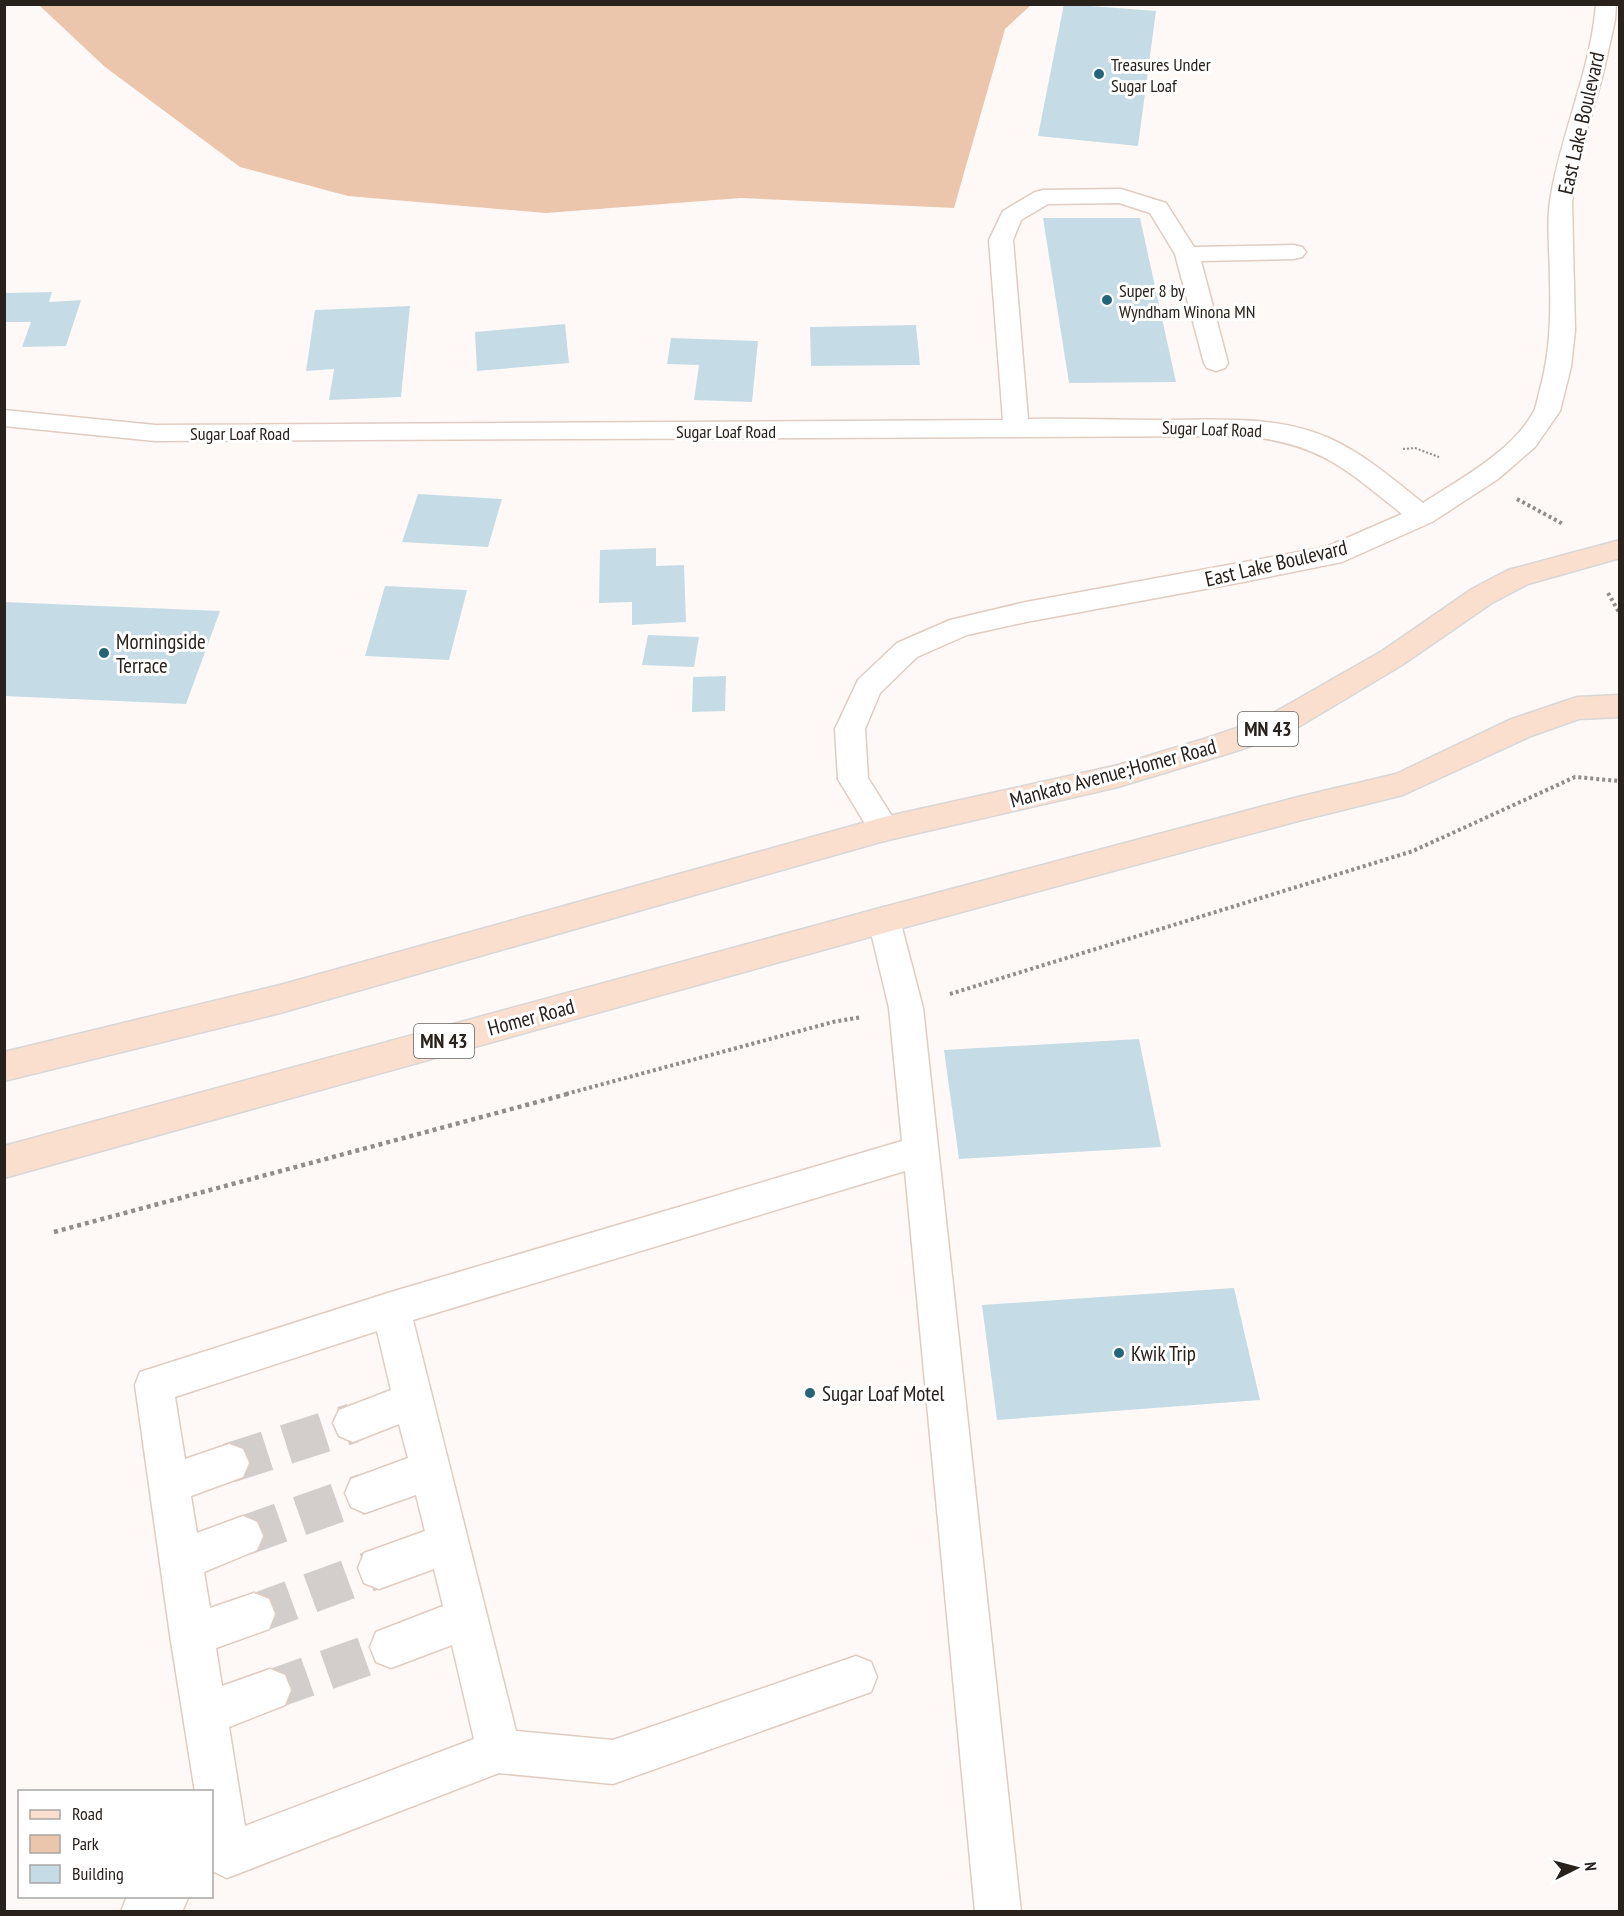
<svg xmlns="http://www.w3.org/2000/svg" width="1624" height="1916" font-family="'PT Sans Narrow',sans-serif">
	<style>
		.green { fill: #ecc5ad }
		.building { fill: #c5dce6 }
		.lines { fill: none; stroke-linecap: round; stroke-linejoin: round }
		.minor-tunnel { stroke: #d3cecb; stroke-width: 40; stroke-dasharray: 40 20; stroke-linecap: butt }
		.minor-casing { stroke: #e0ccc0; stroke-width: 3 }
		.major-casing { stroke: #d8d7d6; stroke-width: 3 }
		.path-far2 { stroke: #938d89; stroke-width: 2; stroke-dasharray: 2 2; stroke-linecap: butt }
		.path-far1 { stroke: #938d89; stroke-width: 4; stroke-dasharray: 3 3; stroke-linecap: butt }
		.path { stroke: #938d89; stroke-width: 4.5; stroke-dasharray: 4 4; stroke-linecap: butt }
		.minor { fill: #fff; fill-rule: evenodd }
		.major { fill: #fadfcf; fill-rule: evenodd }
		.poi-dot { fill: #256479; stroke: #fff; stroke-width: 2 }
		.labels { text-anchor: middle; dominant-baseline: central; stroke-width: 6; stroke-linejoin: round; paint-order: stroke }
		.far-poi-label { font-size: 18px; fill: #28211c; stroke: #fff; text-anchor: start }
		.far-street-label { font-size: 18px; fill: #28211c; stroke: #fff }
		.shield { fill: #fff; stroke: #686460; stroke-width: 1.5 }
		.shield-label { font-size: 20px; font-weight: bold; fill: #28211c }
		.street-label { font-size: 21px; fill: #28211c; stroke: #fff }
		.poi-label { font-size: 21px; fill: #28211c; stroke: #fff; text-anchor: start }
	</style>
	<rect width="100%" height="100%" fill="#fef9f7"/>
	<path class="green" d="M39 5H1031L1005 29 954 208 741 198 546 213 348 196 240 167 105 67Z"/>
	<g class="building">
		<path d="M1064 4 1156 11 1138 146 1038 136Z"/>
		<path d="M1043 218H1140L1176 382 1069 383Z"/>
		<path d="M52 292 49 302 81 300 66 346 22 347 31 322H4V293Z"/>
		<path d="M410 306 401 397 329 400 334 369 306 371 315 310Z"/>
		<path d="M565 324 569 363 477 371 475 332Z"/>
		<path d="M916 325 920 365 811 366 810 327Z"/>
		<path d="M671 338 758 341 752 402 694 400 699 365 667 364Z"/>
		<path d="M418 494 502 499 488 547 402 542Z"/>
		<path d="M656 548V566L684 565 686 622 632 625V602L599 603 600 550Z"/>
		<path d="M385 586 467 590 449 660 365 656Z"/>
		<path d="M4 602 220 611 186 704 4 696Z"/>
		<path d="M648 635 699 637 694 667 642 665Z"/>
		<path d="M726 676 725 711 692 712 693 677Z"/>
		<path d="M1139 1039 1161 1147 959 1159 944 1050Z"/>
		<path d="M1234 1288 1260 1400 997 1420 982 1305Z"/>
	</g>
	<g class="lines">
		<g class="minor-tunnel">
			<path d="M229 1463 353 1423"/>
			<path d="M243 1536 365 1493"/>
			<path d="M254 1614 379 1568"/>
			<path d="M270 1690 391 1647"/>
		</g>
		<g class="minor-casing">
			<g id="minor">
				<path d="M1596 4H1616L1615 20 1603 74 1579 159 1572 202 1575 330 1571 367 1560 411 1535 447 1498 479 1432 522 1342 562 1243 582 1026 622 967 635 917 657 880 693 865 729 868 778 900 829 895 837 884 841 873 837 838 779 835 729 858 680 897 643 950 620 1026 602 1326 547 1402 514C1345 468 1316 441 1240 436L155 441 4 426V410L155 425 1003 420 989 240 1003 211 1035 192 1043 190 1121 189 1166 203 1194 247 1294 245 1302 247 1306 252 1302 257 1294 259 1201 261 1228 363 1225 368 1216 371 1207 368 1204 363 1175 254 1150 213 1119 203 1048 204 1021 220 1013 240 1028 419C1073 418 1117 420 1161 420 1217 420 1276 415 1329 438 1364 454 1393 479 1423 503 1460 479 1513 451 1534 411 1537 405 1538 396 1540 389 1550 353 1551 318 1550 281 1550 253 1546 222 1551 195 1562 131 1591 69 1596 4Z"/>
				<path d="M884 907 895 911 900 920 923 1008 1021 1912H975L905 1171 413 1320 516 1731 613 1740 856 1656 871 1662 877 1677 871 1692 613 1784 499 1773 227 1878 212 1871V1792H195L170 1635 135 1385 140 1372 391 1292 902 1141 889 1008 868 920 873 911ZM377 1331 391 1390 339 1410 333 1423 339 1436 353 1442 399 1424 408 1458 351 1479 345 1493 351 1507 365 1513 416 1495 425 1531 364 1553 358 1568 364 1583 379 1589 434 1569 443 1606 376 1632 370 1647 376 1662 391 1668 452 1645 474 1739 245 1826 229 1727 285 1705 291 1690 285 1675 270 1669 222 1686 216 1648 269 1629 275 1614 269 1599 254 1593 210 1608 204 1572 257 1550 263 1536 257 1522 243 1516 197 1533 191 1496 243 1477 249 1463 243 1449 229 1444 185 1459 175 1397Z"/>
				<path d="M127 1896H189L182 1912H121Z"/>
			</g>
		</g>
		<g class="major-casing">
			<g id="major">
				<path d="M1620 540V558L1528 584 1492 603 1402 665 1285 735 1227 754 1118 787 884 841 280 1013 4 1081V1052L280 985 884 817 1118 765 1207 738 1263 719 1382 651 1472 589 1508 570Z"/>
				<path d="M1620 695V717L1579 719 1531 736 1403 795 1298 821 884 933 4 1178V1146L884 907 1298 797 1396 774 1509 720 1577 697Z"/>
			</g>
		</g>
		<path class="path-far2" d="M1403 449 1415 448 1439 457"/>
		<g class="path-far1">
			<path d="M1517 499 1563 524"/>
			<path d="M1608 593 1620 614"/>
			<path d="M950 994 1413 851 1575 777 1620 781"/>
			<path d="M566 1094 833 1022 862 1017"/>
		</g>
		<path class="path" d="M54 1232 571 1093"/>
		<use href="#minor" class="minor"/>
		<use href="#major" class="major"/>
	</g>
	<g class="poi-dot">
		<circle cx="1099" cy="74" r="6"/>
		<circle cx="1107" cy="300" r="6"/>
		<circle cx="104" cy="653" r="6"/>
		<circle cx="1119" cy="1353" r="6"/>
		<circle cx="810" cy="1393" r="6"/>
	</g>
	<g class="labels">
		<g class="far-poi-label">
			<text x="1111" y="64">Treasures Under<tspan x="1111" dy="21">Sugar Loaf</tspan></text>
			<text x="1119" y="290">Super 8 by<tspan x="1119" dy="21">Wyndham Winona MN</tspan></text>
		</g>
		<g class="far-street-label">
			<text transform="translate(1212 429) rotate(2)">Sugar Loaf Road</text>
			<text x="726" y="431">Sugar Loaf Road</text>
			<text x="240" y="433">Sugar Loaf Road</text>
		</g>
		<g class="shield">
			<rect x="1238" y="712" width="60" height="34" rx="4.5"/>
			<rect x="414" y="1024" width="60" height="34" rx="4.5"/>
		</g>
		<g class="shield-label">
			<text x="1268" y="729">MN 43</text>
			<text x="444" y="1041">MN 43</text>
		</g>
		<g class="street-label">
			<text transform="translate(1581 123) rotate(-77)">East Lake Boulevard</text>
			<text transform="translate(1276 563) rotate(-13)">East Lake Boulevard</text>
			<text transform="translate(1113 773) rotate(-15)">Mankato Avenue;Homer Road</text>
			<text transform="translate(531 1017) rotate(-15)">Homer Road</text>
		</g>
		<g class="poi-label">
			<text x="116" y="641">Morningside<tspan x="116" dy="24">Terrace</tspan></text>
			<text x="1131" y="1353">Kwik Trip</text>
			<text x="822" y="1393">Sugar Loaf Motel</text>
		</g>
	</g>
	<rect width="1624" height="1916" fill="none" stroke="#28211c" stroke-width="12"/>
	<rect x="18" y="1790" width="195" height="108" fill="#ffffff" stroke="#a9a6a4" stroke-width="1.5"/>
	<rect x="30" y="1810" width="30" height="9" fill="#fadfcf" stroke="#a9a6a4" stroke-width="1.5"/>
	<text x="72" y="1820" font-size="18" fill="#28211c">Road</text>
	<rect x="30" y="1835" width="30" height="18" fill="#ecc5ad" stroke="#a9a6a4" stroke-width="1.5"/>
	<text x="72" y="1850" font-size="18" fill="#28211c">Park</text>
	<rect x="30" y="1865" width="30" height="18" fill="#c5dce6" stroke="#a9a6a4" stroke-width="1.5"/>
	<text x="72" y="1880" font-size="18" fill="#28211c">Building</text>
	<g transform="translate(1576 1868) rotate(84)" stroke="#ffffff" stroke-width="4.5" paint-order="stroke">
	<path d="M0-4.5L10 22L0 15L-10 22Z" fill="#28211c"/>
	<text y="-9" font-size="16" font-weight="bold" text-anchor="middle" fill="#28211c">N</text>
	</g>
</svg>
